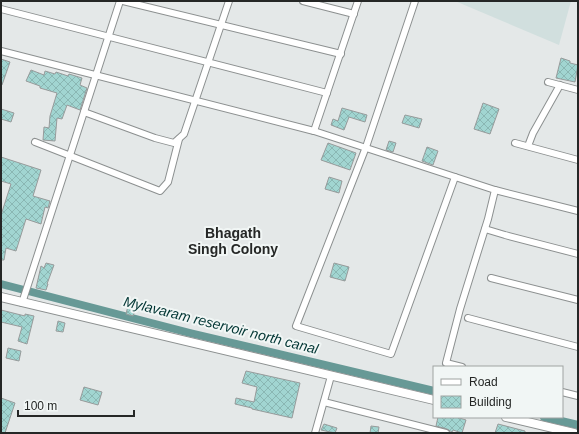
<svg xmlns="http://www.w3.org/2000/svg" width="579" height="434" font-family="Arial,sans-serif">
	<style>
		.built { fill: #d1dfde }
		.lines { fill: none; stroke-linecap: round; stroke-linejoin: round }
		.canal { stroke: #679996; stroke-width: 8 }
		.building { fill: url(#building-cross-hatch); stroke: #979b9b }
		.minor-casing { stroke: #8c9090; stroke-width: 8 }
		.secondary-casing { stroke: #8c9090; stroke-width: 10 }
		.minor { stroke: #fff; stroke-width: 6 }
		.secondary { stroke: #fff; stroke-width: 8 }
		.labels { text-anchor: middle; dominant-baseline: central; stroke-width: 4; stroke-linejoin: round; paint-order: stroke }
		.neighbourhood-label { font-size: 14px; font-weight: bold; fill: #252726; stroke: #f1f6f5 }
		.water-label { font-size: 14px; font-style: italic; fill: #013533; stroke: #f1f6f5 }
	</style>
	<defs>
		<pattern id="building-cross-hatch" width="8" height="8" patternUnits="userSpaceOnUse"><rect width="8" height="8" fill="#a1d5d1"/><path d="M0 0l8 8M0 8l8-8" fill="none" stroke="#8ab7b3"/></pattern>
	</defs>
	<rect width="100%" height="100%" fill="#e4e8e8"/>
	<path class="built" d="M455 1H571L559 45Z"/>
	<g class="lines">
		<g class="canal">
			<path d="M1 284 190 333 434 391"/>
			<path d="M544 417 578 425"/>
		</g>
	</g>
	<g class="building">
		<path d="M561 58 570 61V63L578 65 575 82 556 78Z"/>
		<path d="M1 59 10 62 2 85H1Z"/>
		<path d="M31 70 44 75 45 71 55 74 56 72 68 76 69 74 82 78 80 85 87 88 80 110 67 105 62 119 57 118 55 141 43 140 44 127 49 128 50 116 57 93 40 88V86L26 81Z"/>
		<path d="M483 103 499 109 490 134 474 129Z"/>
		<path d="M342 108 367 115 365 122 349 117 344 130 331 125 333 119 338 121Z"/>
		<path d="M1 109 14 113 11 122 1 119Z"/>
		<path d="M405 115 422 119 419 128 402 123Z"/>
		<path d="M389 141 396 143 393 152 386 150Z"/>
		<path d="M328 143 356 153 350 170 321 160Z"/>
		<path d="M427 147 438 151 433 165 422 161Z"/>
		<path d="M1 157 41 170 33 196 50 201 48 208 45 207 41 224 26 219 16 251 6 248 4 260H1V215L11 184 1 181Z"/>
		<path d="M329 177 342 181 339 193 325 189Z"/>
		<path d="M46 263 54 265 47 284H48L46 290 36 288 41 266 44 268Z"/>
		<path d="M334 263 349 267 345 281 330 277Z"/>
		<path d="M128 306 136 308 133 316 126 314Z"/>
		<path d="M1 310 25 316V314L34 316 27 344 18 341 22 327 1 322Z"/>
		<path d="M58 321 65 323 63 332 56 331Z"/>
		<path d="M8 348 21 351 19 361 6 358Z"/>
		<path d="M246 371 300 383 292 418 252 409V408L235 404 236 398 254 402 257 387 242 383Z"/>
		<path d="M84 387 102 392 98 405 80 400Z"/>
		<path d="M1 398 15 403 5 433H1Z"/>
		<path d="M438 417H456L466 420 462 433 453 430 452 432 447 429 436 426Z"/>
		<path d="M324 424 337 428 335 433 321 430Z"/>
		<path d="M498 424 525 431V433H495Z"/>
		<path d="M371 426 379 427 378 433H370Z"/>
	</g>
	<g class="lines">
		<g class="minor-casing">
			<g id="minor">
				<path d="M123 1 341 54"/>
				<path d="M303 1 354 14"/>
				<path d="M415 1 366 147 296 326 391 354 455 177"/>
				<path d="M1 9 327 93"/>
				<path d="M1 51 314 131 495 190 488 219 460 309 446 363 462 367"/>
				<path d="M548 82 578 90"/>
				<path d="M84 112 155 138 174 143 184 134 229 1"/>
				<path d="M314 131 358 1"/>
				<path d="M35 142 160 191 168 182 179 139"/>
				<path d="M515 143 578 160"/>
				<path d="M528 146 533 133 560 85"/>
				<path d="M495 190 578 211"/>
				<path d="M485 229 505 235 578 254"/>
				<path d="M491 278 578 300"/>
				<path d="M22 303 120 1"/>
				<path d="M468 318 578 347"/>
				<path d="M562 392 578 396"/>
				<path d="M324 402 446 433"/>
				<path d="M315 433 331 376"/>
			</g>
		</g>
		<g class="secondary-casing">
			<g id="secondary">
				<path d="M1 297 434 400"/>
				<path d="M506 417 574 433"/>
			</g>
		</g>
		<use href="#minor" class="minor"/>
		<use href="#secondary" class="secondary"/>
	</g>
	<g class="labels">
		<g class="neighbourhood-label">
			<text x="233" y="233">Bhagath<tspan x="233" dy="16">Singh Colony</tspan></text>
		</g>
		<g class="water-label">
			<text transform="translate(221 325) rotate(14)">Mylavaram reservoir north canal</text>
		</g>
	</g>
	<rect width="579" height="434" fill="none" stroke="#252726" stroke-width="4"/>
	<rect x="433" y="366" width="130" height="52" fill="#f1f6f5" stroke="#9fa3a2"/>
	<rect x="441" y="379" width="20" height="6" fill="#ffffff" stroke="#9fa3a2"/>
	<text x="469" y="386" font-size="12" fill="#252726">Road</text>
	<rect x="441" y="396" width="20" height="12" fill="url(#building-cross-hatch)" stroke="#9fa3a2"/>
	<text x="469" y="406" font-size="12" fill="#252726">Building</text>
	<path d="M18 410v6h116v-6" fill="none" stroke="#252726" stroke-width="2"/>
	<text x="24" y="410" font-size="12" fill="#252726" stroke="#f1f6f5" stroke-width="3" paint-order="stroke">100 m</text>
</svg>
